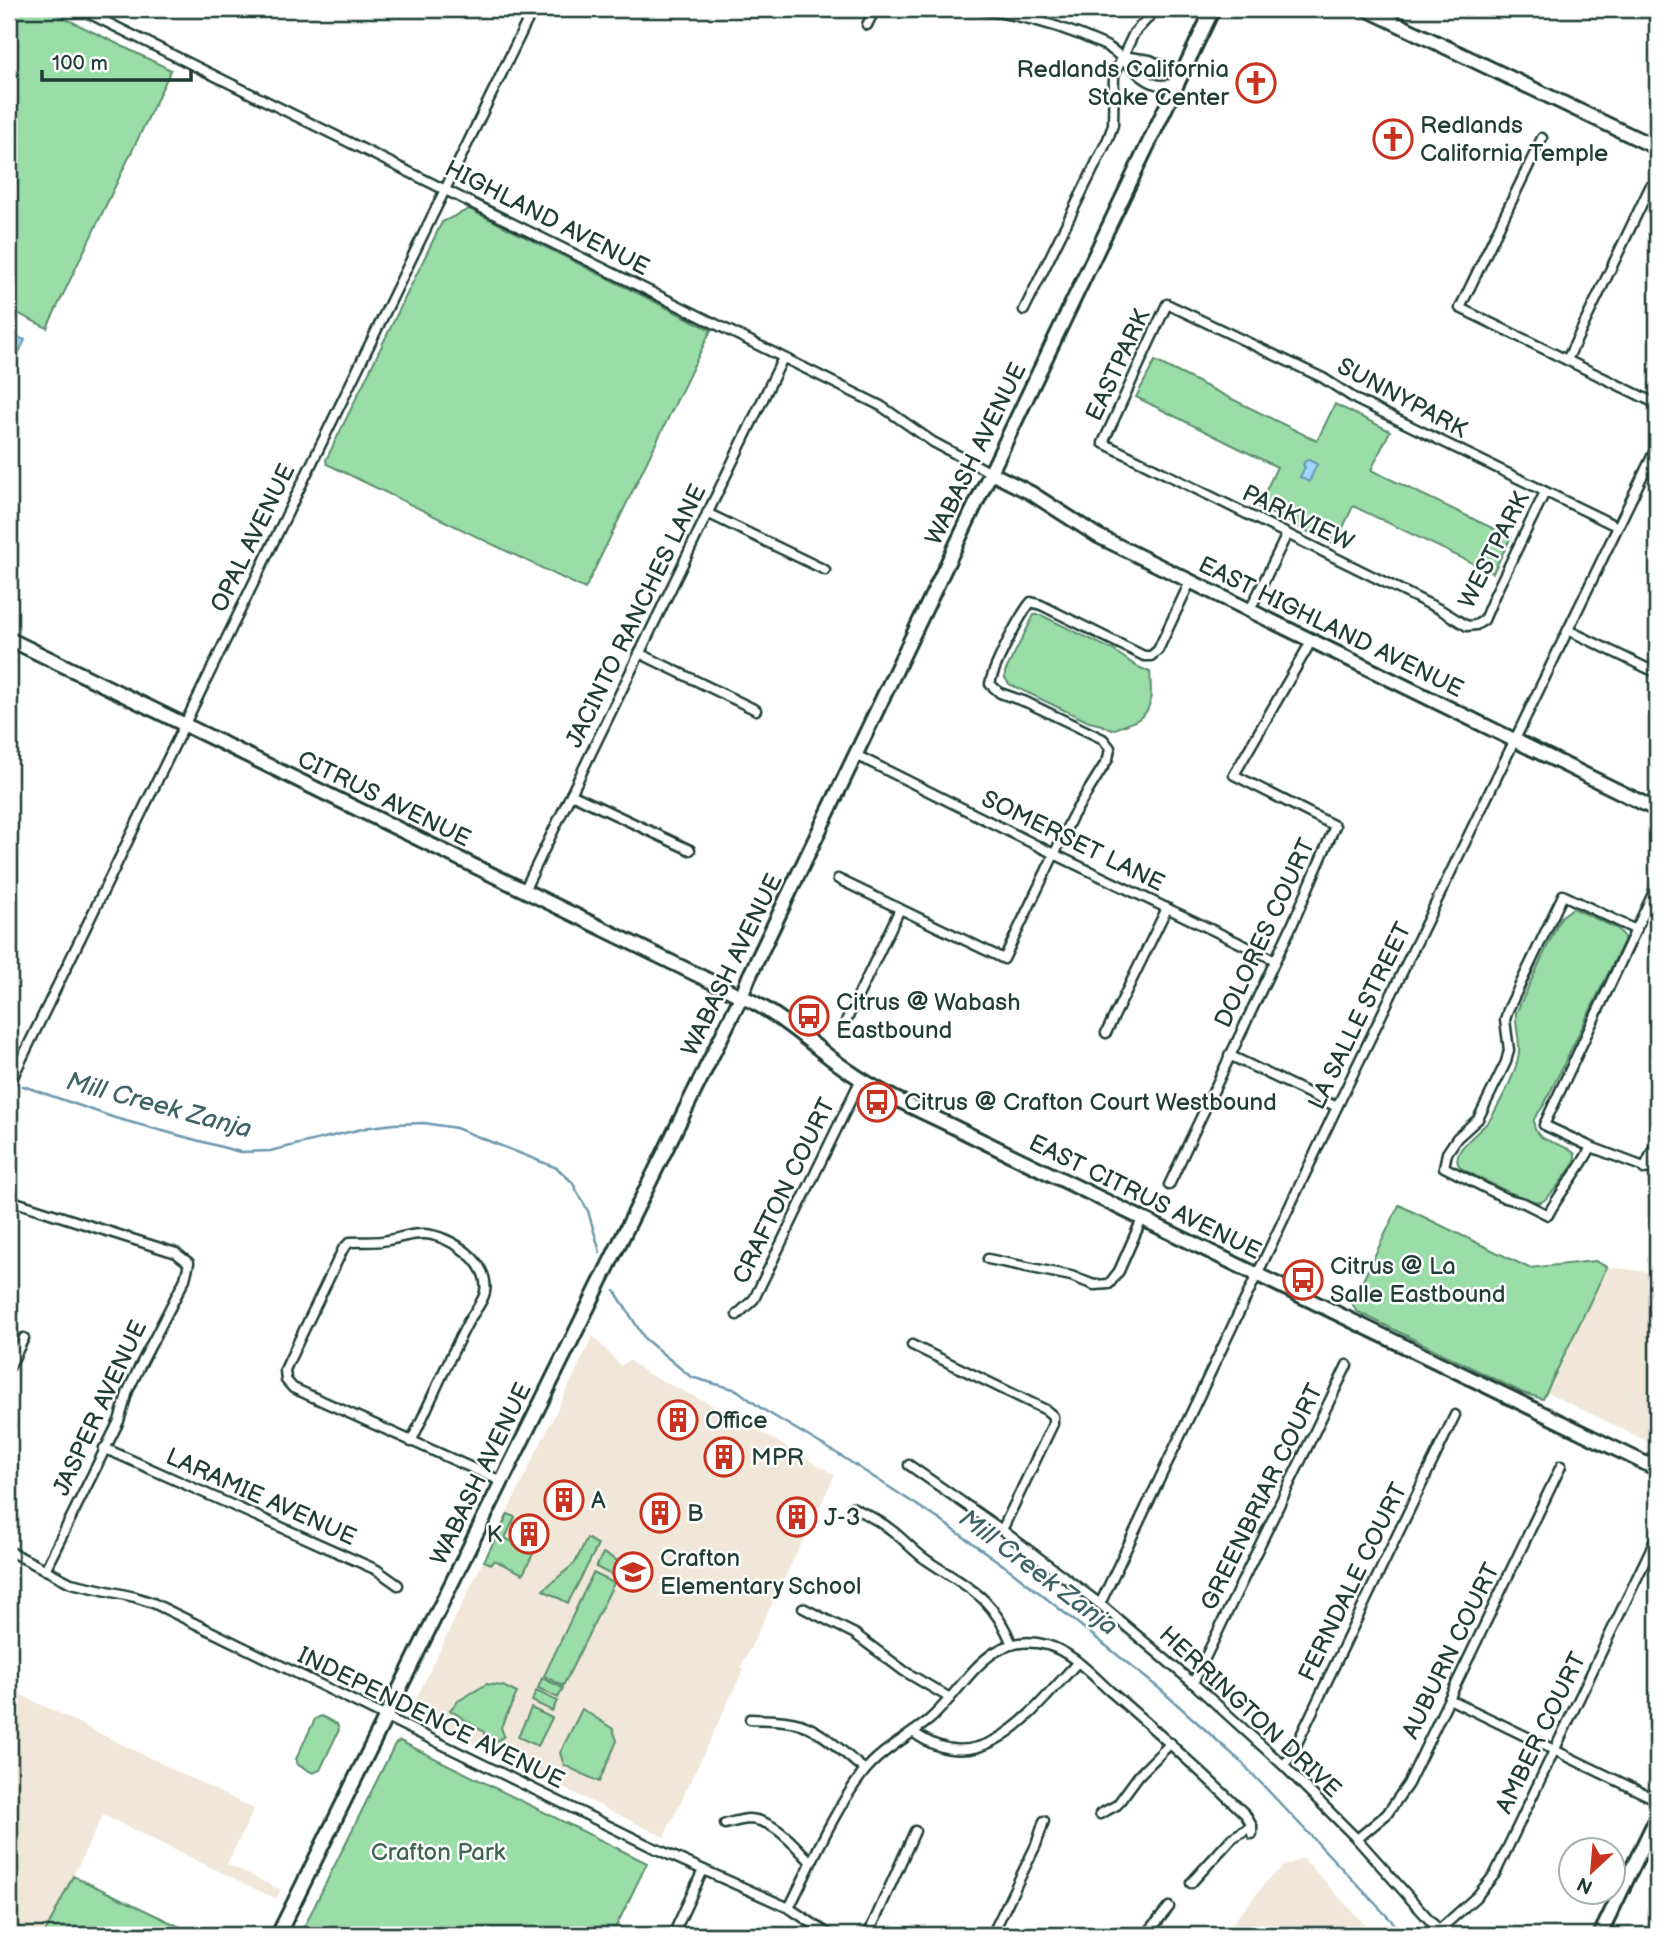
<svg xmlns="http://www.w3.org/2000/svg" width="1666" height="1944" font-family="'Balsamiq Sans',sans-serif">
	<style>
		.built { fill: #f0e7d9 }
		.green { fill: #9adda8; stroke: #5c8d6e; stroke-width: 2 }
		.water { fill: #9dd5fd; stroke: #6b98ad; stroke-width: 2 }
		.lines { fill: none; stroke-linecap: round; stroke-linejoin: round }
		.stream { stroke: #6b98ad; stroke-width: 2.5 }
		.street-casing { stroke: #1f3d34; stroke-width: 13 }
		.secondary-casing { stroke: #1f3d34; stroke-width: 18 }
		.street { stroke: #fff; stroke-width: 8 }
		.secondary { stroke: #fff; stroke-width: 12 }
		.labels { text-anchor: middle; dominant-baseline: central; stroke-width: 5; stroke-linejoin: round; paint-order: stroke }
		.poi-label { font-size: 24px; fill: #1f3d34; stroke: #fff; text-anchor: start }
		.street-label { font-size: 24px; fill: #1f3d34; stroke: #fff }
		.park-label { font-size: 24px; fill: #3e6551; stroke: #fff }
		.water-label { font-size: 26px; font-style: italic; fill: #3e6366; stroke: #fff }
	</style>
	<rect width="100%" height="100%" fill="#fff"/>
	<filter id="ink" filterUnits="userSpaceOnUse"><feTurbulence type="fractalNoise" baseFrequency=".0143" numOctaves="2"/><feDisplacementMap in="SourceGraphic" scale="14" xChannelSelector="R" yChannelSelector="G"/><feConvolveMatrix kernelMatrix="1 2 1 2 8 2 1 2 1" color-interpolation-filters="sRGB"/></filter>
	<g filter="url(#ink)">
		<g class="built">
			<path d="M1607 1267 1657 1273V1446L1546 1392Z"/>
			<path d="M593 1336 621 1366 629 1360 646 1373 718 1408 835 1475 741 1667 744 1669 664 1837 414 1715 412 1707Z"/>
			<path d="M9 1689 254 1809 227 1864 281 1890 276 1899 103 1815 44 1935H9Z"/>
			<path d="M1303 1858 1374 1935H1223L1268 1880 1282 1867Z"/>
		</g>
		<g class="green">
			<path d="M9 9H46L171 70 47 328 9 309Z"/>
			<path d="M469 209 711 330 585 589 327 464 326 460 442 222Z"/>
			<path d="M1155 361 1317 441 1335 404 1390 431 1371 470 1511 537 1493 573 1353 506 1335 545 1258 507 1277 467 1136 397Z"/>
			<path d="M1034 615H1041L1113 650 1136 666 1150 672C1153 713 1150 717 1112 730L1102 725 1089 722 1009 684 1005 678V672Z"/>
			<path d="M1573 908 1618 929 1624 936V941L1544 1105 1534 1119C1531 1145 1561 1139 1575 1154V1161C1572 1168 1547 1201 1541 1202 1530 1204 1475 1176 1462 1169 1444 1153 1482 1132 1491 1118 1501 1100 1517 1073 1519 1052 1520 1039 1515 1027 1516 1013L1561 917Z"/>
			<path d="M1399 1205 1529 1268 1595 1261 1607 1267 1543 1399 1523 1393 1356 1311 1352 1303Z"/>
			<path d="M508 1514 515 1517 505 1538 534 1552 523 1574 494 1560 491 1564 484 1561Z"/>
			<path d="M587 1538 598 1545 568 1603 543 1590 575 1563Z"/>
			<path d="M603 1553 624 1564 617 1578 596 1567Z"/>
			<path d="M593 1573 614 1583 563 1686 544 1676Z"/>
			<path d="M542 1678 563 1688 558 1698 538 1688Z"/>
			<path d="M487 1684 503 1686 517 1693 501 1727 504 1736C497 1742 493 1744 484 1740V1732L450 1710 458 1701Z"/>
			<path d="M536 1691 557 1701 552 1711 532 1701Z"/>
			<path d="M531 1708 552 1718 538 1746 518 1737Z"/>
			<path d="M582 1709 613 1729 617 1741 599 1782 564 1765 560 1753Z"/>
			<path d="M321 1716 337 1724 339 1730 320 1770 313 1773 298 1765 296 1759 315 1719Z"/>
			<path d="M400 1741 647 1863 612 1935H300L395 1744Z"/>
			<path d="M73 1876 197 1935H44Z"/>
		</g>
		<g class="water">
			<path d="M9 333 25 340 9 373Z"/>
			<path d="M1309 460 1317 464 1309 482 1300 477 1305 467 1303 465 1305 461Z"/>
		</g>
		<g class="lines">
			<g class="stream">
				<path d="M23 1086 115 1118 240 1152 270 1151 370 1127 394 1124 424 1123 456 1128 557 1168 572 1182 588 1211 600 1252"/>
				<path d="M615 1291 645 1339 691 1377 737 1390 762 1409 838 1454 940 1520 1013 1572 1090 1633 1161 1690 1240 1761 1405 1935"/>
			</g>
			<g class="street-casing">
				<g id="street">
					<path d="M80 9 881 406 933 442 991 473"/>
					<path d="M974 9C1019 14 1063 26 1104 45 1125 54 1138 82 1160 85 1165 85 1172 84 1177 83L1167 68 1150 60 1122 56"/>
					<path d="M867 25 875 9"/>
					<path d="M1542 138 1460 308 1657 404"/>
					<path d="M1024 310 1108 139 1113 125 1114 75 1134 33 1156 9"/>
					<path d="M1567 360 1650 187"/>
					<path d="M1545 492 1495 594 1484 620 1476 625 1467 626 1441 610 1103 443 1167 304 1323 378 1357 400 1618 527"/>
					<path d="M707 513 825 570"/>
					<path d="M1250 610 1287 534"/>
					<path d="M1568 630 1657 673"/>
					<path d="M639 653 756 710"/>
					<path d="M856 755 1054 854 1275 960"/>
					<path d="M571 794 690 850"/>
					<path d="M838 879 1004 959 1072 817 1108 759 1110 748 1103 739 1026 702 1000 693 990 684C993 667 1020 615 1031 602L1041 605 1144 656H1151L1158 650 1190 582"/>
					<path d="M1657 885 1544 1125 1591 1147 1657 1172"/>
					<path d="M524 891 783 358"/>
					<path d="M846 1021 900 909"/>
					<path d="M1106 1033 1167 908"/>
					<path d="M1229 1055 1337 1107"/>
					<path d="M9 1085 533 9"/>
					<path d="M1591 1147C1579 1172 1560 1191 1548 1215L1524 1203 1505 1198 1444 1167 1447 1153 1457 1138 1478 1119 1506 1062 1509 1050 1505 1020 1508 1010 1563 895 1636 930"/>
					<path d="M1644 1169 1657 1141"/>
					<path d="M1169 1185 1293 923 1335 826 1234 775 1312 640"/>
					<path d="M9 1200 176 1253 189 1263 185 1279 140 1366 128 1391 119 1421 45 1570"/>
					<path d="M988 1259 1071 1276 1094 1285 1109 1284 1119 1271 1142 1219"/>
					<path d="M737 1315 754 1299 861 1079"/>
					<path d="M912 1345 1046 1410 1053 1416V1424L1002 1530"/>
					<path d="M9 1368 24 1338"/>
					<path d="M411 1442C430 1403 447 1362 467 1324 472 1314 483 1303 485 1292 490 1261 450 1236 425 1234 411 1233 401 1238 388 1240 375 1243 363 1241 350 1242L343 1249 289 1361 285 1370 286 1380 293 1388 501 1481"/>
					<path d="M104 1448 377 1570 398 1585"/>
					<path d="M909 1465 1002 1530 1100 1604 1193 1683 1283 1765 1357 1839 1443 1935"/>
					<path d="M852 1507C865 1514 879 1520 890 1529 904 1539 914 1552 928 1561 969 1589 990 1593 1012 1644"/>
					<path d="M9 1551 71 1583 135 1597 153 1603 652 1847 789 1908 830 1935"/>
					<path d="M1100 1604 1337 1107 1657 446"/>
					<path d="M803 1608 855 1634 904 1671 950 1698"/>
					<path d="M1193 1683 1347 1365"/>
					<path d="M1449 1699 1657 1800"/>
					<path d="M750 1719C766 1720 784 1719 800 1724 825 1732 845 1755 865 1770"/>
					<path d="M913 1732C982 1784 1034 1709 1077 1663"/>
					<path d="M1283 1765 1290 1758 1455 1415"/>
					<path d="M1100 1814 1117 1805 1139 1775 1171 1743"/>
					<path d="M725 1824C732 1822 740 1820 748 1819 774 1819 794 1845 811 1862"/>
					<path d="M1357 1839 1387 1814 1408 1784 1561 1466"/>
					<path d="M1191 1883 1232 1838 1252 1826"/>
					<path d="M789 1908C812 1863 832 1813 863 1773 881 1750 907 1738 929 1720 966 1688 987 1629 1047 1645 1072 1652 1092 1675 1111 1692 1157 1731 1201 1772 1245 1814L1252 1826V1834"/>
					<path d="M1438 1931 1477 1896 1495 1874 1657 1536"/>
					<path d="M673 1935 703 1870"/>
					<path d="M868 1935 915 1831"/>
					<path d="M992 1935 1036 1845 1044 1821"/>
					<path d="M1146 1935 1169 1907"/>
				</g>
			</g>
			<g class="secondary-casing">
				<g id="secondary">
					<path d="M1366 9 1657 148"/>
					<path d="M991 473 1031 493 1098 536 1657 810"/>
					<path d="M9 639 755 1003C790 1022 817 1050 850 1072 886 1097 929 1114 968 1134L1657 1469"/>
					<path d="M278 1935 741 997 749 977 1213 9"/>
					<path d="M1600 1935 1657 1817"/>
				</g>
			</g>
			<use href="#street" class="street"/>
			<use href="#secondary" class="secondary"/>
		</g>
	</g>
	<defs>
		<g id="church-ring" transform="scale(2.0125)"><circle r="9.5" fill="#fff" stroke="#c8321e" stroke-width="1.5"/><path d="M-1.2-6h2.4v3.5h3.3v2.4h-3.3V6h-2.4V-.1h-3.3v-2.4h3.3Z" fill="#c8321e"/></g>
		<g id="bus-ring" transform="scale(2.0125)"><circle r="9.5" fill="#fff" stroke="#c8321e" stroke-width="1.5"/><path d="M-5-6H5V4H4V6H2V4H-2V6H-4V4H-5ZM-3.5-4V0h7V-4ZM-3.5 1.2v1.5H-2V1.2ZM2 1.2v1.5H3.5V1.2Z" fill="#c8321e"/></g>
		<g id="building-ring" transform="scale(2.0125)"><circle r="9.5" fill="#fff" stroke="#c8321e" stroke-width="1.5"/><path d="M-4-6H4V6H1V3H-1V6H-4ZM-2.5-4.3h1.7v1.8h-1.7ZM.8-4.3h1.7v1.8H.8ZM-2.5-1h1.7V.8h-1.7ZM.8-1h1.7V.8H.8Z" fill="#c8321e"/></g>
		<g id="school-ring" transform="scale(2.0125)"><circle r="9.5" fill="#fff" stroke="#c8321e" stroke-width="1.5"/><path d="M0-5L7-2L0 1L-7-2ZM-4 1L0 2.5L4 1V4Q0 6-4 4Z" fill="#c8321e"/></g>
	</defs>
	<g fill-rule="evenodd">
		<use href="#church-ring" x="1256" y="83"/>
		<use href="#church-ring" x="1393" y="139"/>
		<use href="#bus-ring" x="809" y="1016"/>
		<use href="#bus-ring" x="877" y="1102"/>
		<use href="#bus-ring" x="1303" y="1280"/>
		<use href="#building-ring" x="678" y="1420"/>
		<use href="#building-ring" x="724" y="1457"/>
		<use href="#building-ring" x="564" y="1500"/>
		<use href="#building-ring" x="660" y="1513"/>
		<use href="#building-ring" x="797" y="1517"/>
		<use href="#building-ring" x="529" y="1534"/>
		<use href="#school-ring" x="633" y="1572"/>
	</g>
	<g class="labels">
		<g class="poi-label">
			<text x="1229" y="69" text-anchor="end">Redlands California<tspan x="1229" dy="28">Stake Center</tspan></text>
			<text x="1420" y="125">Redlands<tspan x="1420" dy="28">California Temple</tspan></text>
			<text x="836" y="1002">Citrus @ Wabash<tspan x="836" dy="28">Eastbound</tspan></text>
			<text x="904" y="1102">Citrus @ Crafton Court Westbound</text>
			<text x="1330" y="1266">Citrus @ La<tspan x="1330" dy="28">Salle Eastbound</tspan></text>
			<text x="705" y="1420">Office</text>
			<text x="751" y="1457">MPR</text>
			<text x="591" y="1500">A</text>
			<text x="687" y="1513">B</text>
			<text x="824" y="1517">J-3</text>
			<text x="502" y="1534" text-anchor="end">K</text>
			<text x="660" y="1558">Crafton<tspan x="660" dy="28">Elementary School</tspan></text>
		</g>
		<g class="street-label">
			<text transform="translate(547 218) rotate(27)">HIGHLAND AVENUE</text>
			<text transform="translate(1118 365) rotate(-65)">EASTPARK</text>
			<text transform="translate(1402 398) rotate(28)">SUNNYPARK</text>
			<text transform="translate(976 454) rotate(-64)">WABASH AVENUE</text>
			<text transform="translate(1298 518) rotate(26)">PARKVIEW</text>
			<text transform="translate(253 538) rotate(-64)">OPAL AVENUE</text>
			<text transform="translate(1494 550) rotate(-63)">WESTPARK</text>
			<text transform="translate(636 616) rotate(-64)">JACINTO RANCHES LANE</text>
			<text transform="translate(1331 627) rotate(26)">EAST HIGHLAND AVENUE</text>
			<text transform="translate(384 799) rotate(26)">CITRUS AVENUE</text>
			<text transform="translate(1073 841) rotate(26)">SOMERSET LANE</text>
			<text transform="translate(1265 933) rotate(-65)">DOLORES COURT</text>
			<text transform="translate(732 965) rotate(-64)">WABASH AVENUE</text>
			<text transform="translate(1360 1016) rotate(-64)">LA SALLE STREET</text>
			<text transform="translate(784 1191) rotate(-64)">CRAFTON COURT</text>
			<text transform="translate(1145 1197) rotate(26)">EAST CITRUS AVENUE</text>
			<text transform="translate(100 1408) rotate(-65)">JASPER AVENUE</text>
			<text transform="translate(481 1474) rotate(-64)">WABASH AVENUE</text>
			<text transform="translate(261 1497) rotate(24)">LARAMIE AVENUE</text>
			<text transform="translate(1262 1497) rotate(-64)">GREENBRIAR COURT</text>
			<text transform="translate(1353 1582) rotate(-64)">FERNDALE COURT</text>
			<text transform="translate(1451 1651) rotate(-64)">AUBURN COURT</text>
			<text transform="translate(1250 1712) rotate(43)">HERRINGTON DRIVE</text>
			<text transform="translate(431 1718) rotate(26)">INDEPENDENCE AVENUE</text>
			<text transform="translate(1541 1733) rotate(-64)">AMBER COURT</text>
		</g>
		<g class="park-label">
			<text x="438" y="1852">Crafton Park</text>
		</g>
		<g class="water-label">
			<text transform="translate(159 1106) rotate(15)">Mill Creek Zanja</text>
			<text transform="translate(1038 1573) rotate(37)">Mill Creek Zanja</text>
		</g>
	</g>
	<rect width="1666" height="1944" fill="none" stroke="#fff" stroke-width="35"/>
	<rect x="18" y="18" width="1631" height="1909" fill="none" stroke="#1f3d34" stroke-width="2.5" filter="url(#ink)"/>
	<g transform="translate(1592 1871) rotate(206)"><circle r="33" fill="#ffffff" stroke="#a5b1ae" stroke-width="2"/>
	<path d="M0-5L12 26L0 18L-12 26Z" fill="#c8321e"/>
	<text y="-10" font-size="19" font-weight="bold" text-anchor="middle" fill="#1f3d34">N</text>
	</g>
	<path d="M42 70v10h149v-10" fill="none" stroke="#1f3d34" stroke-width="3.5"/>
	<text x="52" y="70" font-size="21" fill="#1f3d34" stroke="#ffffff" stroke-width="5" paint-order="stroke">100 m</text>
</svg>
